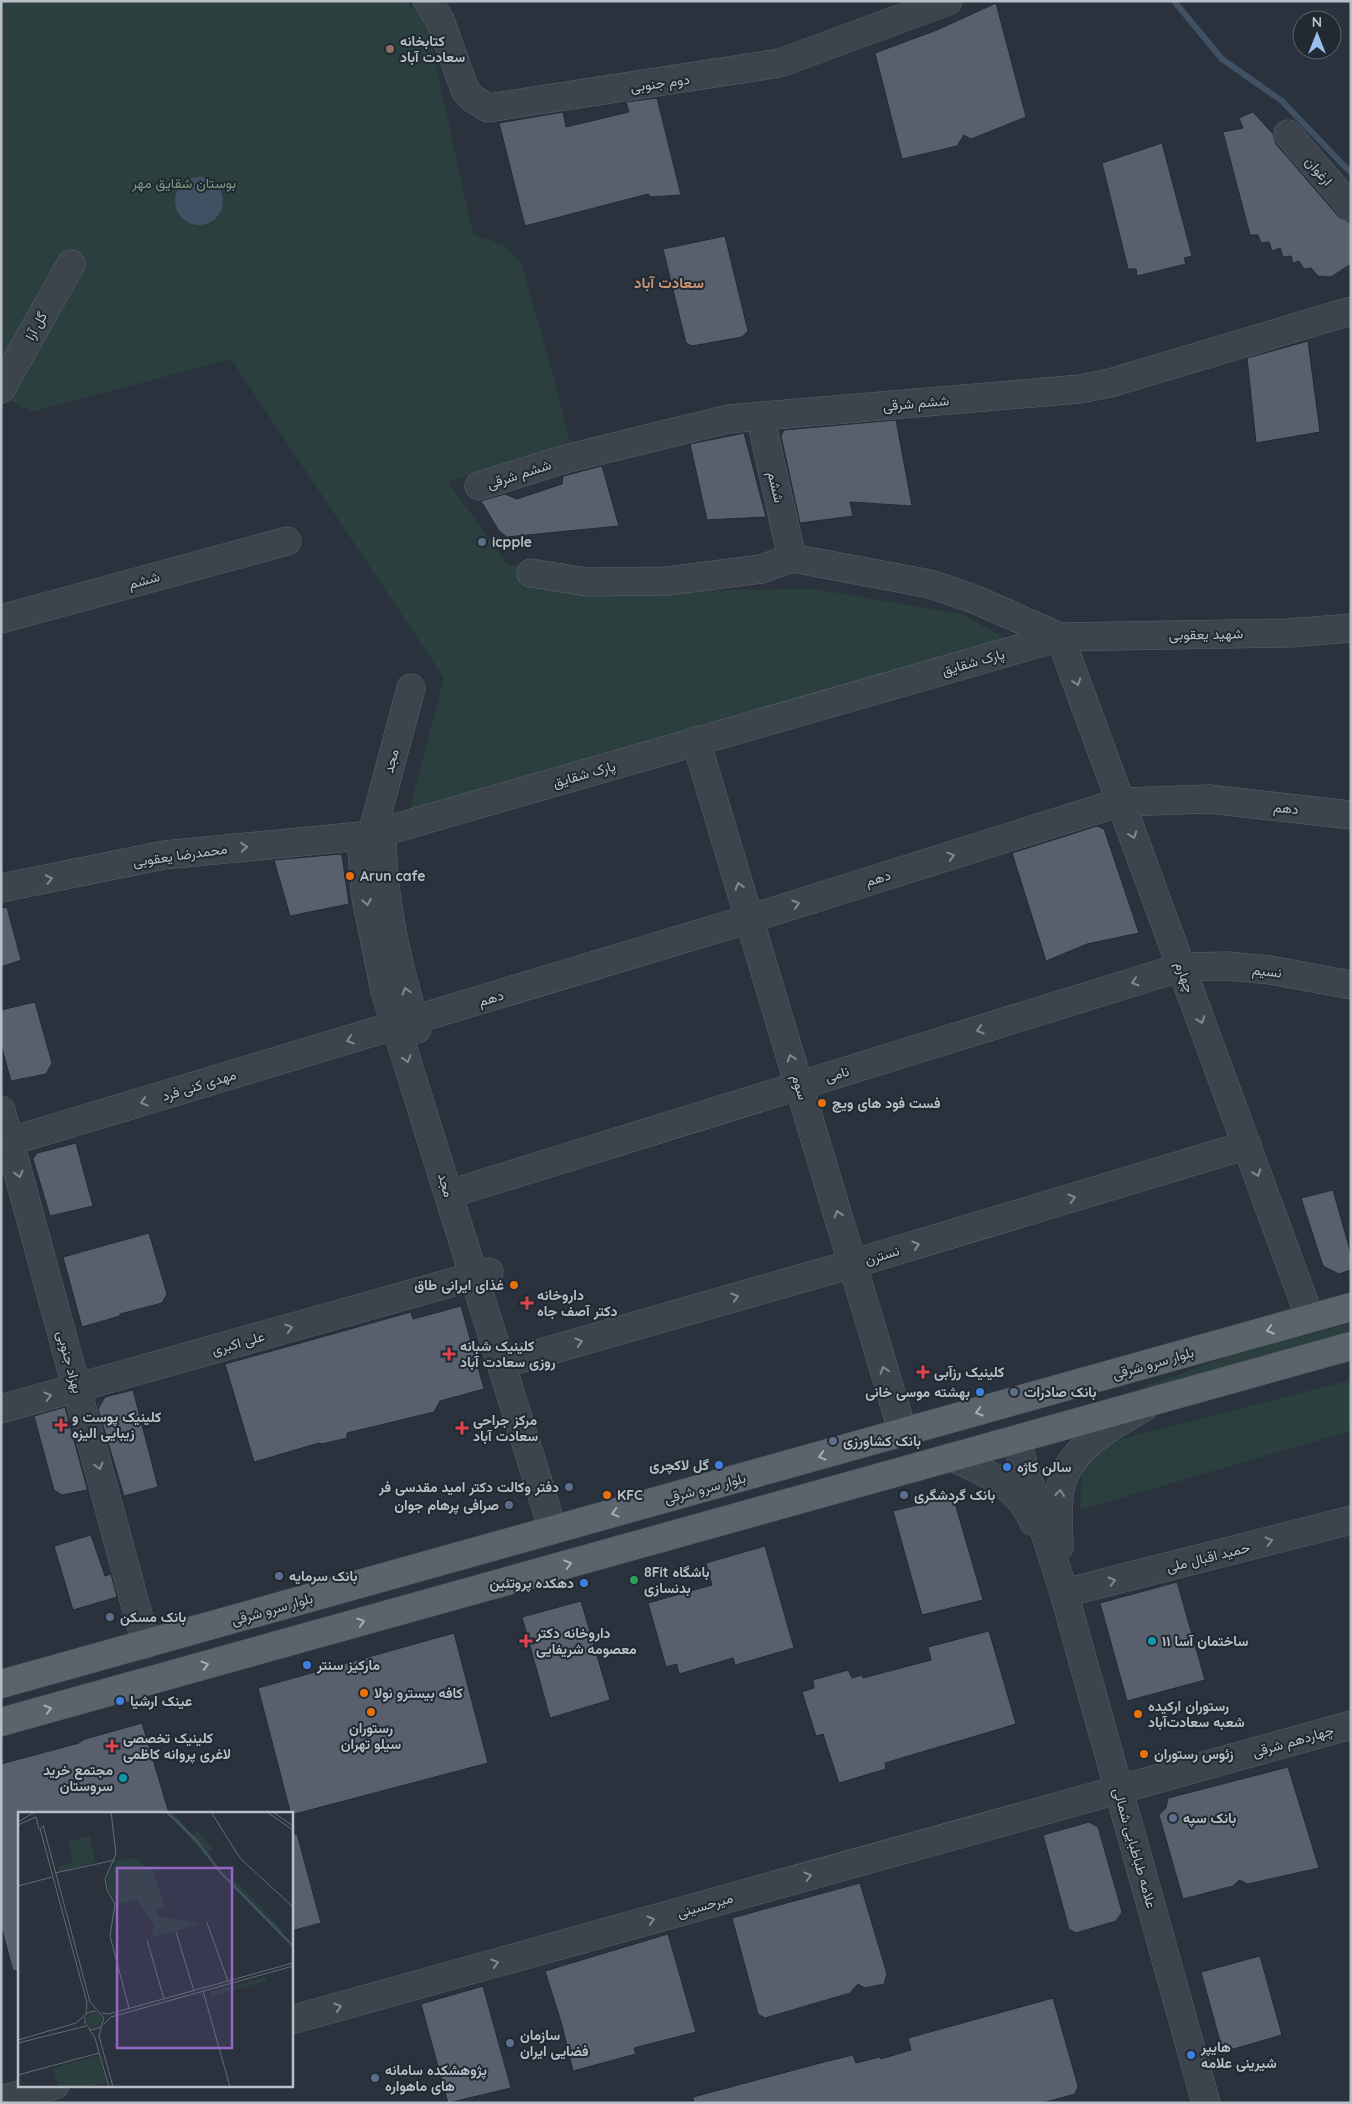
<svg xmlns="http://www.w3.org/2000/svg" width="1352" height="2104" font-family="Quicksand,Vazirmatn,sans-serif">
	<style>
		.green { fill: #2b3f3f }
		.water { fill: #415164 }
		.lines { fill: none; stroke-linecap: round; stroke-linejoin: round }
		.stream { stroke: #415164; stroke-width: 6 }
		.building { fill: #57606c; stroke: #232b35 }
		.minor-casing { stroke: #5a626b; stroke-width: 29 }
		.major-casing { stroke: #464d57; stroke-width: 29 }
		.minor { stroke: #3c444d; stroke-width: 28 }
		.major { stroke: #5b636d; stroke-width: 28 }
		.oneway { stroke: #818891 }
		.oneway2 { stroke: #a6adb6 }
		.education-dot { fill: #8d6e63; stroke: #212933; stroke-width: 2 }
		.service-dot { fill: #5c6f8a; stroke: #212933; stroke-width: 2 }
		.food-dot { fill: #e8710a; stroke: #212933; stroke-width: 2 }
		.health-dot { fill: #e0444e; stroke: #212933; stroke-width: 2 }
		.shop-dot { fill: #3f7fe0; stroke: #212933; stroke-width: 2 }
		.leisure-dot { fill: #2e9e5b; stroke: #212933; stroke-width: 2 }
		.culture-dot { fill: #0f9aa8; stroke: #212933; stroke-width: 2 }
		.labels { text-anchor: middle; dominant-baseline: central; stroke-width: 4; stroke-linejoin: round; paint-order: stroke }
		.poi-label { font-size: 14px; font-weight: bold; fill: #b9bfc8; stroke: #212933; text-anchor: start }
		.street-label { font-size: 14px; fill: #b9bfc8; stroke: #212933 }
		.park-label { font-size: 14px; fill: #7a9b80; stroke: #212933 }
		.neighbourhood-label { font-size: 15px; font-weight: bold; fill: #c89573; stroke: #212933 }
		.inset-river { fill: none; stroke: #415164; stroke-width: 2.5 }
		.inset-road { fill: none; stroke: #636a75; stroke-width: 1 }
		.view { fill: #9467c3; fill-opacity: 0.15; stroke: #9467c3; stroke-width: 2.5 }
		.inset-edge { fill: none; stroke: #b9bfc8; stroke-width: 2.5 }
	</style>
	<rect width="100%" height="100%" fill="#29323d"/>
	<g class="green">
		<path d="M1 1H407L427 25 473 234 504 245 521 263 547 352 570 442 448 482 508 565 524 566 562 592 815 589 962 614 1015 644 409 811 444 678 231 359 32 412 1 396Z"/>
		<path d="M1351 1323V1334L1063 1416 1226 1357Z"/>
		<path d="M1351 1380V1431L1080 1510 1082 1472 1102 1444Z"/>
	</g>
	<circle class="water" cx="199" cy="201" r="24"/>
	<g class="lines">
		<path class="stream" d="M1174 1 1222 59 1282 101 1351 173"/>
	</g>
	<g class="building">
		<path d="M996 3 1026 117 971 139 964 135 957 146 902 159 875 53 937 30Z"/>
		<path d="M657 98 681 195 651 197 648 194 525 226 499 123 563 112 566 127 629 112 626 102Z"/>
		<path d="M1253 112 1273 134 1276 144 1339 217 1351 223V264L1331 277 1318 276 1311 268 1304 269 1299 261 1293 263 1291 256 1283 257 1280 248 1272 251 1269 242 1261 243 1258 235H1250L1223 132 1243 128 1239 118Z"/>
		<path d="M1162 143 1192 256 1184 258 1186 264 1137 276 1136 269H1128L1102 163Z"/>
		<path d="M725 236 748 331 742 337 692 346 686 343 663 249Z"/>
		<path d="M1308 341 1320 432 1256 443 1247 358Z"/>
		<path d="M896 420 912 506 850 502 853 516 800 523 781 436 784 430Z"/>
		<path d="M744 433 766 517 707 520 690 444Z"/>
		<path d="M602 466 619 526 507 537 499 531 481 501 505 494 517 499 562 484 563 476Z"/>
		<path d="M1097 826 1104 829 1139 933 1087 944 1046 961 1012 853Z"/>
		<path d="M340 854 342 856 349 904 290 916 274 860Z"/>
		<path d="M7 907 21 960 1 967V908Z"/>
		<path d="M35 1002 52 1063 46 1074 11 1081 1 1045V1010Z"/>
		<path d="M76 1143 93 1206 50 1216 33 1159 37 1153Z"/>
		<path d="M1333 1190 1351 1254V1270L1339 1274 1323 1266 1301 1198Z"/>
		<path d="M149 1233 167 1294 162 1303 120 1314V1316L82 1327 63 1257Z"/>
		<path d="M461 1306 484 1389 440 1401 434 1412 347 1433V1438L322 1444 319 1443 254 1462 225 1364 411 1312 413 1319Z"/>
		<path d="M133 1390 158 1487 124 1496 98 1409 105 1397Z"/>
		<path d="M65 1407 87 1488V1490L62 1495 54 1490 34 1416Z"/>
		<path d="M953 1496 983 1600 922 1615 893 1511Z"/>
		<path d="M91 1535 105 1576 111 1574 117 1597 73 1610 54 1546Z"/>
		<path d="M765 1546 794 1648 735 1665 733 1658 679 1674 677 1664 666 1667 648 1603 712 1585 706 1563Z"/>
		<path d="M1177 1582 1205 1680 1127 1701 1100 1603Z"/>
		<path d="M581 1601 610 1700 550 1718 522 1617Z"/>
		<path d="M989 1631 1016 1724 885 1763 886 1769 839 1783 823 1734 816 1736 802 1692 814 1688 813 1680 848 1670 852 1678 862 1675 863 1678 931 1660 928 1647Z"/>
		<path d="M454 1633 488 1763 291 1815 258 1688Z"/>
		<path d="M142 1723 169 1813H19V1970L13 1971 1 1926V1764L79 1743 85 1739Z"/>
		<path d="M1288 1767 1319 1868 1248 1884 1239 1880 1233 1886 1183 1899 1159 1815 1166 1808 1168 1798Z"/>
		<path d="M1089 1822 1098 1827 1122 1912 1116 1921 1076 1933 1069 1929 1043 1835Z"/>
		<path d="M291 1834H297L321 1923 291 1931Z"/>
		<path d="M860 1883 887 1974 884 1984 865 1988 858 1984 850 1993 765 2018 758 2014 732 1918Z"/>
		<path d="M668 1934 696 2032 634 2048 636 2054 573 2071 562 2025 545 1971Z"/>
		<path d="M1260 1956 1282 2035 1223 2052 1201 1972Z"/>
		<path d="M483 1986 511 2088 448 2103 421 2004Z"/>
		<path d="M1053 1998 1078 2086 1075 2094 1042 2103H694L693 2097 824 2062 853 2055 856 2063 880 2057 881 2059 911 2050 908 2038Z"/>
	</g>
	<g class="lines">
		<g class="minor-casing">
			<g id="minor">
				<path d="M427 1 440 20 465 90 472 98 488 108 780 63 948 1"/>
				<path d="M1288 134 1351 207"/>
				<path d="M1 389 71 264"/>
				<path d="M760 416 792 558"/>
				<path d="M479 486 565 459 728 419 1080 389 1110 383 1351 311"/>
				<path d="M531 573 587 582 667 581 761 569 792 558 930 584 974 599 1060 637"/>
				<path d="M1 619 287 541"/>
				<path d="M1060 637 1310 1318"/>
				<path d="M696 741 903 1433"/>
				<path d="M382 832C382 900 397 963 417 1029"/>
				<path d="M372 834 411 688"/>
				<path d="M361 836 365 893 385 991 553 1530"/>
				<path d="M1 888 164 855 361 836 382 832 1060 637 1289 633 1351 628"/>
				<path d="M1 1110 146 1644"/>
				<path d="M1 1144 749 919 1121 802 1209 799 1351 815"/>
				<path d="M449 1194 1182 967 1227 966 1270 970 1351 985"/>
				<path d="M502 1364 852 1264 1247 1145"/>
				<path d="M1 1409 489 1272"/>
				<path d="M1016 1440 1064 1593 1206 2103"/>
				<path d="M952 1457C986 1472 1018 1486 1033 1521"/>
				<path d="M1059 1547C1059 1527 1056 1505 1061 1485 1071 1446 1113 1426 1144 1407"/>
				<path d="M1064 1593 1351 1520"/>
				<path d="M291 2020 1351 1725"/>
				<path d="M1 2100 55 2085"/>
			</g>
		</g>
		<g class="major-casing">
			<g id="major">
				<path d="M1 1684 1351 1307"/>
				<path d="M1 1722 1351 1346"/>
			</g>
		</g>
		<use href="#minor" class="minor"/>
		<use href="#major" class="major"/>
	</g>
	<defs><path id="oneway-chevron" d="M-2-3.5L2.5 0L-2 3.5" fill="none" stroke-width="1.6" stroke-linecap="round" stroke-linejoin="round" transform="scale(1.25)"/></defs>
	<g class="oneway">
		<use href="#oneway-chevron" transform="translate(1077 682) rotate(70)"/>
		<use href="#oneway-chevron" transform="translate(1133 835) rotate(70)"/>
		<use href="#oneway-chevron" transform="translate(244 847) rotate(-5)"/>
		<use href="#oneway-chevron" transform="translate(951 856) rotate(-17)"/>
		<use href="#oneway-chevron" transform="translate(49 879) rotate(-12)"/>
		<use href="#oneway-chevron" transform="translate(739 886) rotate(-107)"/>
		<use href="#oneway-chevron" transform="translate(367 902) rotate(80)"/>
		<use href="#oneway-chevron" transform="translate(796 904) rotate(-17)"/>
		<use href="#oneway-chevron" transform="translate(1135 982) rotate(163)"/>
		<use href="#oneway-chevron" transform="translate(406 991) rotate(-105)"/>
		<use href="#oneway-chevron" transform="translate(1201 1020) rotate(70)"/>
		<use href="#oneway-chevron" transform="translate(980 1030) rotate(163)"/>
		<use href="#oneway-chevron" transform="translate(350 1040) rotate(163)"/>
		<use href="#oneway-chevron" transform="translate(791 1058) rotate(-107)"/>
		<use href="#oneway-chevron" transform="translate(407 1059) rotate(73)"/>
		<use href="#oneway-chevron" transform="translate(144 1102) rotate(163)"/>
		<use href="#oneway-chevron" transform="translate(1257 1173) rotate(70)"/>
		<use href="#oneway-chevron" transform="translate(19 1174) rotate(75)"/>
		<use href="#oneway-chevron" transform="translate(1072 1198) rotate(-17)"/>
		<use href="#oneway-chevron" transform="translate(838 1214) rotate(-107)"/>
		<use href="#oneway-chevron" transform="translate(916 1245) rotate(-17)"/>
		<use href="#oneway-chevron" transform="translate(735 1297) rotate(-16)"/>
		<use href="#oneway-chevron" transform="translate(289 1328) rotate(-16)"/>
		<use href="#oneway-chevron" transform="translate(579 1342) rotate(-16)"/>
		<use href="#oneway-chevron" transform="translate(884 1370) rotate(-107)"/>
		<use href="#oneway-chevron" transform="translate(48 1396) rotate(-16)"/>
		<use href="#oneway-chevron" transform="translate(99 1466) rotate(75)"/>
		<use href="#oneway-chevron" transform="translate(1060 1493) rotate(-83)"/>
		<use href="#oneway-chevron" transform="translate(1269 1541) rotate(-14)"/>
		<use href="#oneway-chevron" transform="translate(1112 1581) rotate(-14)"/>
		<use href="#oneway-chevron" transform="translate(808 1876) rotate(-16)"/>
		<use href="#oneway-chevron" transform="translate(651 1920) rotate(-16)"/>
		<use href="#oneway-chevron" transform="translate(495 1963) rotate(-16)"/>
		<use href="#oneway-chevron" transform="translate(338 2007) rotate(-16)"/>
	</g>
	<g class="oneway2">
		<use href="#oneway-chevron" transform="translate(1270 1330) rotate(164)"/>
		<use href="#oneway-chevron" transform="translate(979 1412) rotate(164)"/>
		<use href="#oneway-chevron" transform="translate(822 1456) rotate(165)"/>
		<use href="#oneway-chevron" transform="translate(615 1513) rotate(165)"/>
		<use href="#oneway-chevron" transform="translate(568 1564) rotate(-16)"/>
		<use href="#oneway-chevron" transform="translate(361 1622) rotate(-16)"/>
		<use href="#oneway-chevron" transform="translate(205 1665) rotate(-16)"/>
		<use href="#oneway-chevron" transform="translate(48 1709) rotate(-16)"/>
	</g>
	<circle class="education-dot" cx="390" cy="49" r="5"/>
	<g class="service-dot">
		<circle cx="482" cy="542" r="5"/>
		<circle cx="1014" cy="1392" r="5"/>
		<circle cx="833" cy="1441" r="5"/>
		<circle cx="569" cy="1487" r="5"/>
		<circle cx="904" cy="1495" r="5"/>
		<circle cx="509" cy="1505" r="5"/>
		<circle cx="279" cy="1576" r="5"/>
		<circle cx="110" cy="1617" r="5"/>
		<circle cx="1173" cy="1818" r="5"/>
		<circle cx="510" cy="2043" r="5"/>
		<circle cx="375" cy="2078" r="5"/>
	</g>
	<g class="food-dot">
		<circle cx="350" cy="876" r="5"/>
		<circle cx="822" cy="1103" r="5"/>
		<circle cx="514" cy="1285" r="5"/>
		<circle cx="607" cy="1495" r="5"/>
		<circle cx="364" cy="1693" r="5"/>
		<circle cx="371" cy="1712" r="5"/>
		<circle cx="1138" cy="1714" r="5"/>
		<circle cx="1144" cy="1754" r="5"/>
	</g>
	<g class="health-dot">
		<path d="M524.5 1295.5h5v5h5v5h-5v5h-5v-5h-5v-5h5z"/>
		<path d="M446.5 1346.5h5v5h5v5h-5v5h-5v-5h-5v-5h5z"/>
		<path d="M920.5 1364.5h5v5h5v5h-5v5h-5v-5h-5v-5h5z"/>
		<path d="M58.5 1417.5h5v5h5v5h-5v5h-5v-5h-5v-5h5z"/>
		<path d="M459.5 1420.5h5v5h5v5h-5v5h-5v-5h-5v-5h5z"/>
		<path d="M523.5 1633.5h5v5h5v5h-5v5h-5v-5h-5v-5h5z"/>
		<path d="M109.5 1738.5h5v5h5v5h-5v5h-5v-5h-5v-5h5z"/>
	</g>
	<g class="shop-dot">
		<circle cx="980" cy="1392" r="5"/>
		<circle cx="719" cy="1465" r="5"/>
		<circle cx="1007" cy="1467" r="5"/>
		<circle cx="584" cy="1583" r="5"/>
		<circle cx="307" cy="1665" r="5"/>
		<circle cx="120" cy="1701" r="5"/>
		<circle cx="1191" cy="2055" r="5"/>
	</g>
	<circle class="leisure-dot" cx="634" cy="1580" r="5"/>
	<g class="culture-dot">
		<circle cx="1152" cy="1641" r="5"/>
		<circle cx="123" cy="1778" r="5"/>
	</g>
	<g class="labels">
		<g class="poi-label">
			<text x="400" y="41">کتابخانه<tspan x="400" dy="16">سعادت آباد</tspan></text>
			<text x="492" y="542">icpple</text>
			<text x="360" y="876">Arun cafe</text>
			<text x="832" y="1103">فست فود های ویچ</text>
			<text x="504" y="1285" text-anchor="end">غذای ایرانی طاق</text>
			<text x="537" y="1295">داروخانه<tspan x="537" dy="16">دکتر آصف جاه</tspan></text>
			<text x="460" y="1346">کلینیک شبانه<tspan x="460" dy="16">روزی سعادت آباد</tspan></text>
			<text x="934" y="1372">کلینیک رزآبی</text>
			<text x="970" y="1392" text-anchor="end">بهشته موسی خانی</text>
			<text x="1024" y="1392">بانک صادرات</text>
			<text x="72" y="1417">کلینیک پوست و<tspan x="72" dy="16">زیبایی الیزه</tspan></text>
			<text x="473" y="1420">مرکز جراحی<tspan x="473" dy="16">سعادت آباد</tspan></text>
			<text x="843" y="1441">بانک کشاورزی</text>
			<text x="709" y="1465" text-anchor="end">گل لاکچری</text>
			<text x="1017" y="1467">سالن كاژه</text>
			<text x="559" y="1487" text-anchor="end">دفتر وکالت دکتر امید مقدسی فر</text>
			<text x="617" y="1495">KFC</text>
			<text x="914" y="1495">بانک گردشگری</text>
			<text x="499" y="1505" text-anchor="end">صرافی پرهام جوان</text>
			<text x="644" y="1572">8Fit باشگاه<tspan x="644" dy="16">بدنسازی</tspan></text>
			<text x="289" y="1576">بانک سرمایه</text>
			<text x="574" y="1583" text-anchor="end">دهکده پروتئین</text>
			<text x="120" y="1617">بانک مسکن</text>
			<text x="536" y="1633">داروخانه دکتر<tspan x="536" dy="16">معصومه شریفایی</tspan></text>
			<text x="1162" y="1641">ساختمان آسا ۱۱</text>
			<text x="317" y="1665">مارکیز سنتر</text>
			<text x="374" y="1693">کافه بیسترو نولا</text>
			<text x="130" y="1701">عینک ارشیا</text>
			<text x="1148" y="1706">رستوران ارکیده<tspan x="1148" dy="16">شعبه سعادت‌آباد</tspan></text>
			<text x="371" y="1728" text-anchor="middle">رستوران<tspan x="371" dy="16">سیلو تهران</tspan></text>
			<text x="123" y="1738">کلینیک تخصصی<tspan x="123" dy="16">لاغری پروانه کاظمی</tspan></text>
			<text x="1154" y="1754">زئوس رستوران</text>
			<text x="113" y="1770" text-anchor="end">مجتمع خرید<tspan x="113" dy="16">سروستان</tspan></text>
			<text x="1183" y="1818">بانک سپه</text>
			<text x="520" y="2035">سازمان<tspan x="520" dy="16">فضایی ایران</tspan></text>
			<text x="1201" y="2047">هایپر<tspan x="1201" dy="16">شیرینی علامه</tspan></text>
			<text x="385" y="2070">پژوهشکده سامانه<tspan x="385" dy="16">های ماهواره</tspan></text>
		</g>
		<g class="street-label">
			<text transform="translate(660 83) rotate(-8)">دوم جنوبی</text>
			<text transform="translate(1319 171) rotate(49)">ارغوان</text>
			<text transform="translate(36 326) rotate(-61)">گل آرا</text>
			<text transform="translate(916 403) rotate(-5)">ششم شرقی</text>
			<text transform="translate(519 474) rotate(-18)">ششم شرقی</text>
			<text transform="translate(776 487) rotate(77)">ششم</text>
			<text transform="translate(144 580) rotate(-15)">ششم</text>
			<text transform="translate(1206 634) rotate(-1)">شهید یعقوبی</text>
			<text transform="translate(973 662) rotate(-16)">پارک شقایق</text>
			<text transform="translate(391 761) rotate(-75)">مجد</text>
			<text transform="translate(584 774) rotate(-16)">پارک شقایق</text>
			<text transform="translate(1286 808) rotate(6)">دهم</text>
			<text transform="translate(180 855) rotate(-8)">محمدرضا یعقوبی</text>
			<text transform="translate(878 878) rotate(-17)">دهم</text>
			<text transform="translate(1267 971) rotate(7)">نسیم</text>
			<text transform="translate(1185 977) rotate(70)">چهارم</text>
			<text transform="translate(491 998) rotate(-17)">دهم</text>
			<text transform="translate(837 1074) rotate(-17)">نامی</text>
			<text transform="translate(199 1085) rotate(-17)">مهدی کنی فرد</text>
			<text transform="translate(800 1087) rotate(73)">سوم</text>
			<text transform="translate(446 1185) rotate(73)">مجد</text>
			<text transform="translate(882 1255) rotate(-17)">نسترن</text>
			<text transform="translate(238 1343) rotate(-16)">علی اکبری</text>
			<text transform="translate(70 1362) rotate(75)">بهزاد جنوبی</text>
			<text transform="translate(1153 1363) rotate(-16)">بلوار سرو شرقی</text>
			<text transform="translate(705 1488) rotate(-15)">بلوار سرو شرقی</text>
			<text transform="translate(1208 1557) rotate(-14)">حمید اقبال ملی</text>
			<text transform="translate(272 1609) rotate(-16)">بلوار سرو شرقی</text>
			<text transform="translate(1293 1741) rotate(-16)">چهاردهم شرقی</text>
			<text transform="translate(1135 1848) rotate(74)">علامه طباطبایی شمالی</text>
			<text transform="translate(705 1905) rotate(-16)">میرحسینی</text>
		</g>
		<g class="park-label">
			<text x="184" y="183">بوستان شقایق مهر</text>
		</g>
		<g class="neighbourhood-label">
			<text x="669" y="282">سعادت آباد</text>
		</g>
	</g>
	<g transform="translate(18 1812)">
		<rect width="275" height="275" fill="#29323d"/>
		<path d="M149 0H155L174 23 180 18 195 36 187 44ZM72 24 77 50 41 60 39 55 55 51 50 29ZM116 46 135 58 147 94 137 98 142 105 185 111 133 126 136 114 118 87 101 92 90 78V63L99 48ZM217 68 264 117 266 125 223 81 214 70ZM248 165 249 169 191 185 193 180ZM68 208a8 8 0 1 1 16 0a8 8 0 1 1-16 0ZM81 243 88 270 72 275H40L35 256Z" fill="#2b3f3f"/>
		<path class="inset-river" d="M149 0 179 29 203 61 275 134"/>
		<path class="inset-road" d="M93 0 98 42 87 67 89 78 97 92 92 124 111 196M193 0 222 46 274 94M249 0 275 18M255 0 275 14M0 10 17 0M0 13 18 5 21 17M25 13 72 190 86 206 81 224 95 275M25 15 22 17 69 191 68 202M37 61 97 48M0 74 34 65M189 111 210 169M158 120 176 179M129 128 146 187M185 179 212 275M84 201 91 202 275 151M67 205V211L73 218 84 215M86 212 93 205 275 154M71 217 77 226 91 275M0 228 58 211 71 200 78 199M0 231 68 214M0 263 81 241"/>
		<path class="view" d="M99 56H214V236H99Z"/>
		<rect width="275" height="275" class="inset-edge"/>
	</g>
	<rect width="1352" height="2104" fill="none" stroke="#b9bfc8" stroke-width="5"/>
	<g transform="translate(1317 35)"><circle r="24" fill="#212933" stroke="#5e656f"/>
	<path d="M0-4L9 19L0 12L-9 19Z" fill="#9abdeb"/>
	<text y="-8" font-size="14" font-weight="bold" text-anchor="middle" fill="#b9bfc8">N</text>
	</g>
</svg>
